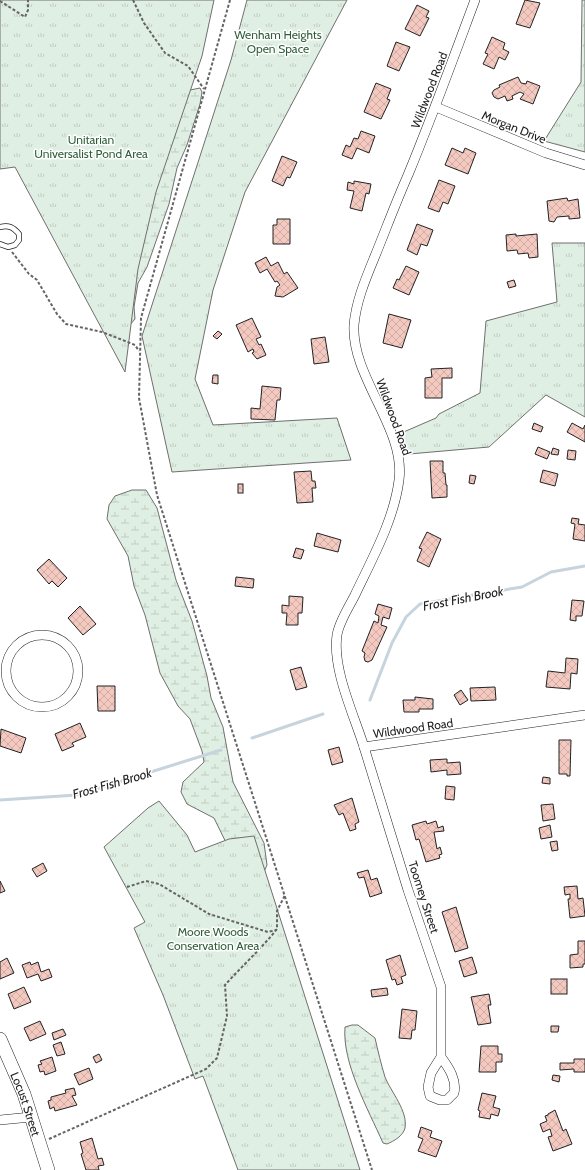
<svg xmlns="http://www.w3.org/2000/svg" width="585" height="1170" font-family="Cabin,sans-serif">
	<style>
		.wetland { fill: url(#wetland-marsh); stroke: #6f6f6f }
		.park { fill: url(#park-tufts); stroke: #6f6f6f }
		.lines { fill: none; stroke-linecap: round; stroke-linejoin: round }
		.stream { stroke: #c7d3dd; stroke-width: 3 }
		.building { fill: url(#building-cross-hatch); stroke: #222 }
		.lane-casing { stroke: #222; stroke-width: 6 }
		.street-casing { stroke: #222; stroke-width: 10 }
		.secondary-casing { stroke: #222; stroke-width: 14 }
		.path { stroke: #646464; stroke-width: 2; stroke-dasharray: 3 2; stroke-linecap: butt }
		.lane { stroke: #fff; stroke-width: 4.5 }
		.street { stroke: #fff; stroke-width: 9 }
		.secondary { stroke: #fff; stroke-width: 13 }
		.labels { text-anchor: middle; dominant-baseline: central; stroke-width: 3; stroke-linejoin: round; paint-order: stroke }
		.park-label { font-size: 12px; fill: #2f5e38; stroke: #fff }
		.street-label { font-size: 12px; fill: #222; stroke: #fff }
		.water-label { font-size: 13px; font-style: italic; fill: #222; stroke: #fff }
	</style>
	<defs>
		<pattern id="wetland-marsh" width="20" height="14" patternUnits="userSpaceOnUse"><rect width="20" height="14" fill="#e0efe3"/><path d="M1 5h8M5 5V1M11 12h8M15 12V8" fill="none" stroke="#c0cdc2"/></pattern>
		<pattern id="park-tufts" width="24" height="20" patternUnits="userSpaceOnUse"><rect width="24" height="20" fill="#e0efe3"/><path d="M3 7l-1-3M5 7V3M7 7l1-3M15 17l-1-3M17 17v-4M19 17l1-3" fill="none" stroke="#c0cdc2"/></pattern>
		<pattern id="building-cross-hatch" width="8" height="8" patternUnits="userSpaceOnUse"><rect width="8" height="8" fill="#f3c9c0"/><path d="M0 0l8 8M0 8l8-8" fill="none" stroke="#d0aca5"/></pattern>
	</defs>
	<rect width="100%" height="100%" fill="#fff"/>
	<g class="wetland">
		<path d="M200 88 202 92 200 104 187 145 177 168 169 204 147 267 138 283 134 307 135 319 123 333 175 93Z"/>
		<path d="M132 490H146L157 508 176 580 192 621 207 676 211 698 223 727 233 782 264 843 267 865 263 874 236 863 214 818 187 804 181 792 183 782 204 762 202 751 190 719 178 706 160 673 145 615 134 586 128 556 107 519 109 505 115 496Z"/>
		<path d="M352 1025H358L375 1038C378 1051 381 1064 385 1077 391 1092 408 1111 405 1128 403 1136 394 1141 387 1144L383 1143C368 1109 342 1063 345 1027Z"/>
	</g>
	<g class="park">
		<path d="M0 0H214L202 56 156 192 138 269 125 372 15 167 0 169Z"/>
		<path d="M247 0H347L245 192 213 290 195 379 213 425 337 418 351 460 172 472 142 336 231 60Z"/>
		<path d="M582 0H585V152L544 141 581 82Z"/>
		<path d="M552 243H585V417L546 395 489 447 409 454 399 434 436 418 439 414 480 393 486 321 557 302Z"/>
		<path d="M159 801 187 835 195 852 229 839 254 836 360 1170H238L203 1076 195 1079 163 995 134 928 145 922 104 847 148 808Z"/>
	</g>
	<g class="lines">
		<g class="stream">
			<path d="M370 700 392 643 406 617 420 604 522 587 551 572 585 566"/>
			<path d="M252 738 323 714"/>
			<path d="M0 800 77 795 221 750"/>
		</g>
	</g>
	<g class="building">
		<path d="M525 0 540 3 530 28 516 24Z"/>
		<path d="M417 5 429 11 426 17 429 18 420 36 405 29Z"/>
		<path d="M492 37 505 43 503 49 509 52 505 60 499 57 494 69 483 64 488 54 485 53Z"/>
		<path d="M396 42 410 47 399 71 387 66Z"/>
		<path d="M518 77 521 83 526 84 527 81 540 86 533 104 520 99 524 94 520 92 512 96 513 99 507 101 505 96 498 99 494 97 492 93 494 90 500 87 499 85Z"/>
		<path d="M376 83 391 89 387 99 390 100 381 119 364 112Z"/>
		<path d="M361 131 375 136 369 153 357 148 352 159 342 155 346 145 350 147 354 138 358 139Z"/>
		<path d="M452 148 463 153 465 148 476 153 468 174 445 165Z"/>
		<path d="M282 156 297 162 290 178 287 177 283 186 272 181Z"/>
		<path d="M439 180 455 186 448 204 443 202 439 212 428 208Z"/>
		<path d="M354 181 371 184 369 194 366 193 362 211 350 208 354 191 347 190 348 182 354 184Z"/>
		<path d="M567 198 568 201 578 199 580 218 569 219V216L557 217 554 222 549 221 547 201Z"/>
		<path d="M277 219H290V244H273V225H277Z"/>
		<path d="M417 224 433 230 427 246 421 244 417 255 407 250Z"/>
		<path d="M516 234V236L537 234 538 257 529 258 528 253 518 254 517 250 507 251 506 235Z"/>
		<path d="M266 257 271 266 278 262 284 274 287 272 298 288 283 297 275 296 277 287 280 285 277 281 275 282 267 269 260 273 255 263Z"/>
		<path d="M406 266 419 272 409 295 393 288 397 279 399 280Z"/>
		<path d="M514 280 516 286 509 288 507 282Z"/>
		<path d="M389 314 411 320 402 348 383 343Z"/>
		<path d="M252 318 261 337 256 339 259 345 261 344 266 355 257 359 252 353 254 352 253 349 248 352 236 325Z"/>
		<path d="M218 331 222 334 217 339 213 336Z"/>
		<path d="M325 337 329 362 314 364 311 339Z"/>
		<path d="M452 368V378H442V398H425V378L432 377 431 369Z"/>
		<path d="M213 375H218V384L212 383Z"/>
		<path d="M262 386 281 388 280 400H277L275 420 251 419V408L260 409Z"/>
		<path d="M534 423 543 427 541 432 532 429Z"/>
		<path d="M572 423 583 429 585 425V442L567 432Z"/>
		<path d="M538 447 550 452 547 459 535 454Z"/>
		<path d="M553 448 559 450 558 455 551 454Z"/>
		<path d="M568 450 576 451 575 460 567 459Z"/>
		<path d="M430 461H443V473H445L446 485H447V497L432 498Z"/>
		<path d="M543 470 558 474 555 486 540 482Z"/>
		<path d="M311 471 312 481H315L316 488H312L313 502 297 503 294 472Z"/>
		<path d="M470 475 476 476 474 484 469 483Z"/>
		<rect x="238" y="484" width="5" height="9"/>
		<path d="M572 518 579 519 578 524 585 525V541L573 539 575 524 571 523Z"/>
		<path d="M427 532 441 539 429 567 417 561 422 549 419 548Z"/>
		<path d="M317 533 341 540 338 552 314 546Z"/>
		<path d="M296 548 304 550 301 559 293 557Z"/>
		<path d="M49 559 67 578 58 587 52 581 49 584 37 570Z"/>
		<path d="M236 577 254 579 253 588 235 586Z"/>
		<path d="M289 596 303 597 302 613H298V625H286L287 613H282V605L289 606Z"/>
		<path d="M572 600 584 601 582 616H576V621L570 620Z"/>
		<path d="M378 604 392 608 389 619 383 617 381 625 387 627 372 660 368 662 365 661 364 657 365 653 362 651 374 621 378 623 379 616 375 614Z"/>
		<path d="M80 606 96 624 83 635 68 618Z"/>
		<path d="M566 658 578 659 577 674 571 673 570 689 546 687 548 671 565 673Z"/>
		<path d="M301 667 307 687 296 690 290 670Z"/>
		<path d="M97 686H115V711H98Z"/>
		<path d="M495 687 496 700 471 701 470 688Z"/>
		<path d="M461 690 468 700 460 705 454 695Z"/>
		<path d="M415 697 433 699V709H419V712H404L403 700H415Z"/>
		<path d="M80 723 86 737 72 743 74 746 62 751 55 734Z"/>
		<path d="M1 729 26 738 21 753 0 746Z"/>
		<path d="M559 740H571L570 776H567V774H559Z"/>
		<path d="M339 747 343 762 332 765 328 750Z"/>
		<path d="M447 759V763L460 762 461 774 447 775V770L431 772 430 760Z"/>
		<path d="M543 777 550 778V784L542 783Z"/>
		<path d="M446 786 455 787 454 800 445 799Z"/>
		<path d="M352 798 359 822 355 824 356 829 350 831 343 813 339 815 334 805Z"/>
		<path d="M553 804 555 819 543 821 541 805Z"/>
		<path d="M426 821 427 824 436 821 438 828 443 826 444 831 434 832 437 849 440 847 442 854 439 855 440 858 426 862 419 839 416 840 412 825Z"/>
		<path d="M550 825 552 837 541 839 539 828Z"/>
		<path d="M557 841 558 850 552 851 550 842Z"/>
		<path d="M43 863 47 871 37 877 32 869Z"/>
		<path d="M368 870 371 880 377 878 382 893 370 897 364 877 359 878 357 873Z"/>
		<path d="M0 881 5 891 0 893Z"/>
		<path d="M577 886 578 899 583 898 585 916 570 918 568 899H570V894L565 895 564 887Z"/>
		<path d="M456 907 468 948 455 952 442 912Z"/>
		<path d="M578 941H585V964H583V967L570 968V955L578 954Z"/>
		<path d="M400 955 406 975 401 977 403 983 397 985 395 979 392 980 386 960Z"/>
		<path d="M472 957 477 973 464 977 459 961Z"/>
		<path d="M7 958 14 973 0 979V962Z"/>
		<path d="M30 962 31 965 38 962 41 972 49 969 52 977 41 981 38 974 27 978 22 965Z"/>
		<rect x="551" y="979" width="16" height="15"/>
		<path d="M24 987 31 1002 14 1009 8 994Z"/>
		<path d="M387 988 388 995 372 997 371 990Z"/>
		<path d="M489 994 491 1005H488L491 1023 478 1025 471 997Z"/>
		<path d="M402 1009 417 1011 415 1030H412L411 1039 399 1038Z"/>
		<path d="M40 1021 46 1034 30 1041 24 1028Z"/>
		<path d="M551 1026H559L558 1032H551Z"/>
		<path d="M63 1029 66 1035 54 1040 52 1033Z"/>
		<path d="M61 1042 65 1054 57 1056 53 1045Z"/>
		<path d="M481 1046H498V1054H502V1062H496V1072H479Z"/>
		<path d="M99 1054 102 1060 96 1063 93 1057Z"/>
		<path d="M52 1057 56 1071 45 1075 44 1071 40 1072 38 1065 42 1064 40 1061Z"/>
		<path d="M574 1059H585V1072H574V1069L560 1070V1063H574Z"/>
		<path d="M89 1068 93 1079 79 1085 74 1074Z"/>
		<path d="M553 1075 560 1076 559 1082 552 1080Z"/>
		<path d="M74 1088 76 1095 72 1096 77 1105 55 1111 54 1107 50 1109 48 1101 51 1100V1097L66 1093 65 1090Z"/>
		<path d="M482 1093 496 1096 493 1107 500 1109 498 1116 491 1114 490 1119 479 1117 480 1111 478 1110Z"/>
		<path d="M555 1110 563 1131 566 1129 572 1144 553 1151 548 1137 552 1136 550 1129 543 1132 540 1124 547 1121 545 1116 548 1115V1114Z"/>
		<path d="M421 1127 432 1131 430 1137 442 1141 436 1157 418 1151 423 1139 418 1137Z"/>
		<path d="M92 1138 98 1159 102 1158 104 1165 98 1166 99 1170H86L81 1154 83 1153 80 1142Z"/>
	</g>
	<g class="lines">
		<g class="lane-casing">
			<path id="lane" d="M0 227C9 225 13 227 19 234V240L15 245 8 247 0 244"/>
		</g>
		<g class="street-casing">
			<g id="street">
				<path d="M475 0C453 59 432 117 408 175 396 202 386 229 375 256 366 278 356 301 354 325 351 377 406 429 399 480 394 520 372 559 355 595 349 607 339 622 337 635 332 669 354 715 364 747L585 715"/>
				<path d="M436 107 546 153 585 165"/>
				<circle cx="42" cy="671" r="36"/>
				<path d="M364 747 408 890 441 987V1057L431 1073 428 1087 430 1096 440 1100H447L454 1093C457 1080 449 1068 441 1057"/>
				<path d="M0 1120 31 1117"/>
			</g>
		</g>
		<g class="secondary-casing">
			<g id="secondary">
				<path id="s1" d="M0 1039 24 1094 48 1170"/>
			</g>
		</g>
		<g class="path">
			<path d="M133 0 144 23 165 53 188 66 204 89"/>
			<path d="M230 0 141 318 139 398 157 495 372 1170"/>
			<path d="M0 1 25 17 28 10V0"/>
			<path d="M12 252 29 274 37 280 57 314 66 324 102 332 120 339 135 345 139 351"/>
			<path d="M127 887 146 881 159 884 209 914 268 932 276 930"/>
			<path d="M49 1139 206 1069 217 1058 227 1016 225 985C242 966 261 949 277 929V911L285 895"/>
		</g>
		<use href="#lane" class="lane"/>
		<use href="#street" class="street"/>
		<use href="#secondary" class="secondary"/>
	</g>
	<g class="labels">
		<g class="park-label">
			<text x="278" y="34">Wenham Heights<tspan x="278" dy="14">Open Space</tspan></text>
			<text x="91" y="139">Unitarian<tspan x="91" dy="14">Universalist Pond Area</tspan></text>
			<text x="213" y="931">Moore Woods<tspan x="213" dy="14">Conservation Area</tspan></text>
		</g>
		<g class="street-label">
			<text transform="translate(429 90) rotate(-69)">Wildwood Road</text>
			<text transform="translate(514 127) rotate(22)">Morgan Drive</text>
			<text transform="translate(394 417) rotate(70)">Wildwood Road</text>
			<text transform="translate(413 728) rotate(-8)">Wildwood Road</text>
			<text transform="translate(424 897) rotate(72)">Toomey Street</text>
			<text stroke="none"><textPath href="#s1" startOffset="70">Locust Street</textPath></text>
		</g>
		<g class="water-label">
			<text transform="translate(463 598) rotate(-11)">Frost Fish Brook</text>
			<text transform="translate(112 783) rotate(-16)">Frost Fish Brook</text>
		</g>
	</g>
</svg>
